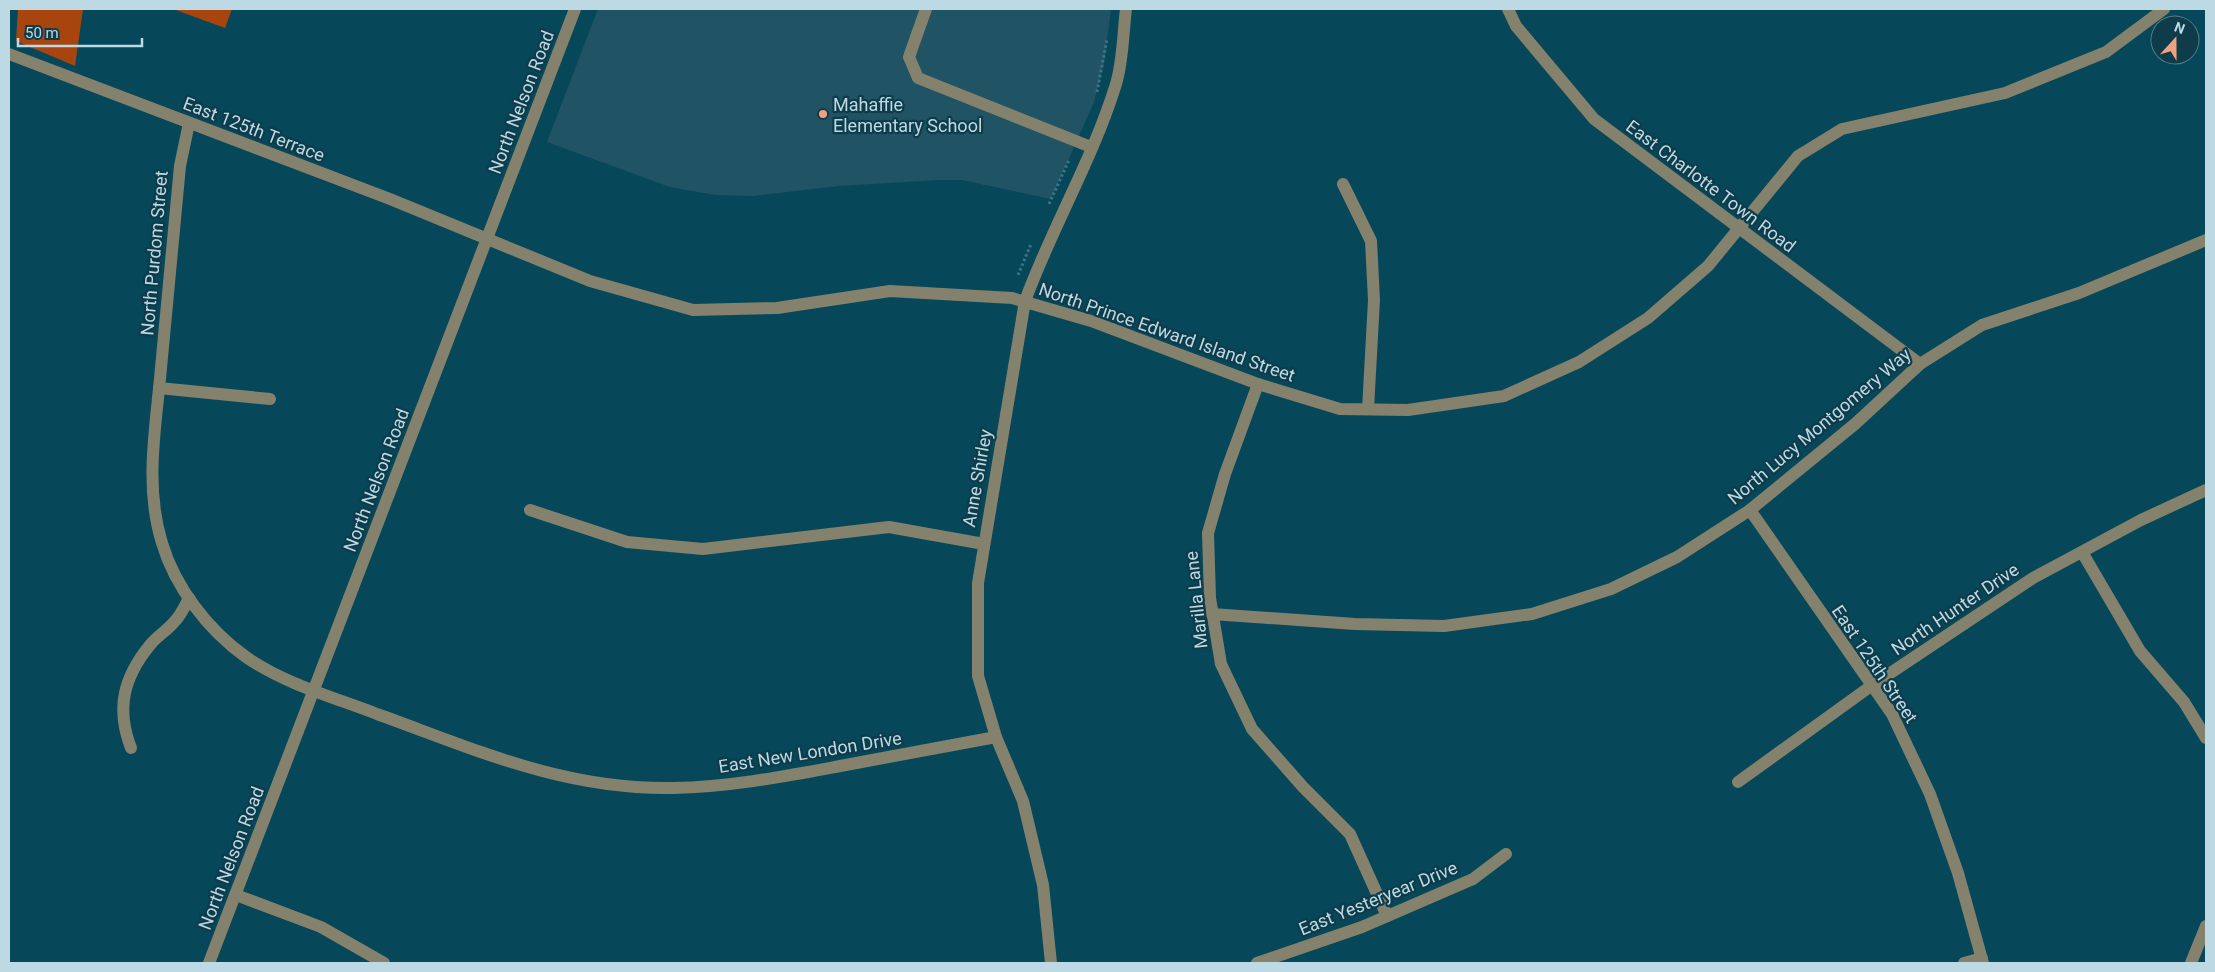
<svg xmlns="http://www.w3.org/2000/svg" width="2215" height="972" font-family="Roboto,sans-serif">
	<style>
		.built { fill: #205465 }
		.green { fill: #a8450f }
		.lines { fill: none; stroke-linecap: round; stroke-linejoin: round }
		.path { stroke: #3d7483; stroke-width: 3; stroke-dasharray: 2.5 2.5; stroke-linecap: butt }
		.minor { stroke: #84826d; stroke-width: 12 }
		.poi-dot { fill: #f2a17e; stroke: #0e3c4a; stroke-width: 2 }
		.labels { text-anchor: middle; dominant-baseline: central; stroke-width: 4.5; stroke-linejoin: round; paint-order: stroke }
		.street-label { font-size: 18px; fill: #bdd9e4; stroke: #0e3c4a }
		.poi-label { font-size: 18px; fill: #bdd9e4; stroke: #0e3c4a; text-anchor: start }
	</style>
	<rect width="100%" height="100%" fill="#06485a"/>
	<path class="built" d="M598 9H1111L1104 63 1094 102 1051 199 962 180H938L838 186 753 196 715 195 670 187 547 142Z"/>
	<g class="green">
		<path d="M18 9H83L75 66 16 41Z"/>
		<path d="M173 9H232L225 28Z"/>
	</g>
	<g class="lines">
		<g class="path">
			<path d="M1097 92 1107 39"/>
			<path d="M1049 204 1069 160"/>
			<path d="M1018 275 1031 244"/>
		</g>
		<g class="minor">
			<path d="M926 9 909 57 918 78 1091 147"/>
			<path d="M1508 9 1516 26 1594 119 1920 364"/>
			<path d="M9 54 390 199 590 281 693 310 777 308 890 291 1012 298 1091 321 1258 384 1340 409 1408 410 1504 396 1579 362 1648 318 1708 266 1798 156 1842 129 2005 93 2106 52 2164 9"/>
			<path d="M189 123 180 166C174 233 167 300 161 368 156 427 144 485 162 543 175 587 208 630 246 657 285 684 333 697 377 714 477 750 564 790 673 788 728 787 781 777 835 767 888 757 942 747 996 737"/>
			<path d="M1343 184 1371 241 1374 300 1368 409"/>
			<path d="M1258 384 1225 474 1208 533 1210 598 1221 664 1252 729 1303 787 1350 834 1387 916"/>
			<path d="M159 388 270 399"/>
			<path d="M530 510 627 542 703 549 889 527 984 544"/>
			<path d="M1750 510 1892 714 1930 794 1958 873 1983 963"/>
			<path d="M2082 552 2140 651 2184 702 2206 738"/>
			<path d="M1212 614 1355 624 1444 626 1532 614 1611 589 1677 557 1750 510 1855 424 1920 364 1982 325 2079 293 2206 240"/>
			<path d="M131 748C116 709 123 678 150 645 157 636 168 630 175 621 181 615 185 606 189 598"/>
			<path d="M1738 782 1871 686 2033 578 2141 520 2206 490"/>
			<path d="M236 895 321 927 384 963"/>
			<path d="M209 963 575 9"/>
			<path d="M1051 963 1043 885 1023 801 996 737 978 676V583L1025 301C1052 227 1093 159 1116 84 1123 61 1123 33 1126 9"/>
			<path d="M1257 963 1362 927 1473 879 1506 854"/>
			<path d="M1964 963 1982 958"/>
			<path d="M2191 963 2206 926"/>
		</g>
	</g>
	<circle class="poi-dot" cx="823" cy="114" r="5"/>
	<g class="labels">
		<g class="street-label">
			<text transform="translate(521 102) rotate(-69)">North Nelson Road</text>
			<text transform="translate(254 129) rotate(21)">East 125th Terrace</text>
			<text transform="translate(1711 186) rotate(37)">East Charlotte Town Road</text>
			<text transform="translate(154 253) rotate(-85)">North Purdom Street</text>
			<text transform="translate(1167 332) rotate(19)">North Prince Edward Island Street</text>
			<text transform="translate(1819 426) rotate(-40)">North Lucy Montgomery Way</text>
			<text transform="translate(977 478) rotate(-80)">Anne Shirley</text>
			<text transform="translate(376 480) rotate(-69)">North Nelson Road</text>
			<text transform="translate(1196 600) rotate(-96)">Marilla Lane</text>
			<text transform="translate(1955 609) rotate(-34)">North Hunter Drive</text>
			<text transform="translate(1875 664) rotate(56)">East 125th Street</text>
			<text transform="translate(810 752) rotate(-9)">East New London Drive</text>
			<text transform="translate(231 858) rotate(-69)">North Nelson Road</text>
			<text transform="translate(1378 898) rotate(-22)">East Yesteryear Drive</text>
		</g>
		<g class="poi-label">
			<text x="833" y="104">Mahaffie<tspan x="833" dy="21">Elementary School</tspan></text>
		</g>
	</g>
	<rect width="2215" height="972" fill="none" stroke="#bdd9e4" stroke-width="20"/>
	<g transform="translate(2175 40) rotate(21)"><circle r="24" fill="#0e3c4a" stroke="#547b88"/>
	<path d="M0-4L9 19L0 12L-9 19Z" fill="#f2a17e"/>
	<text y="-8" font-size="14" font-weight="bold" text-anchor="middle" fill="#bdd9e4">N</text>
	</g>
	<path d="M18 38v8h124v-8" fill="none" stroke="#bdd9e4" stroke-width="2.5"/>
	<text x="25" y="38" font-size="15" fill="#bdd9e4" stroke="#0e3c4a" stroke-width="4" paint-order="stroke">50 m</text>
</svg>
